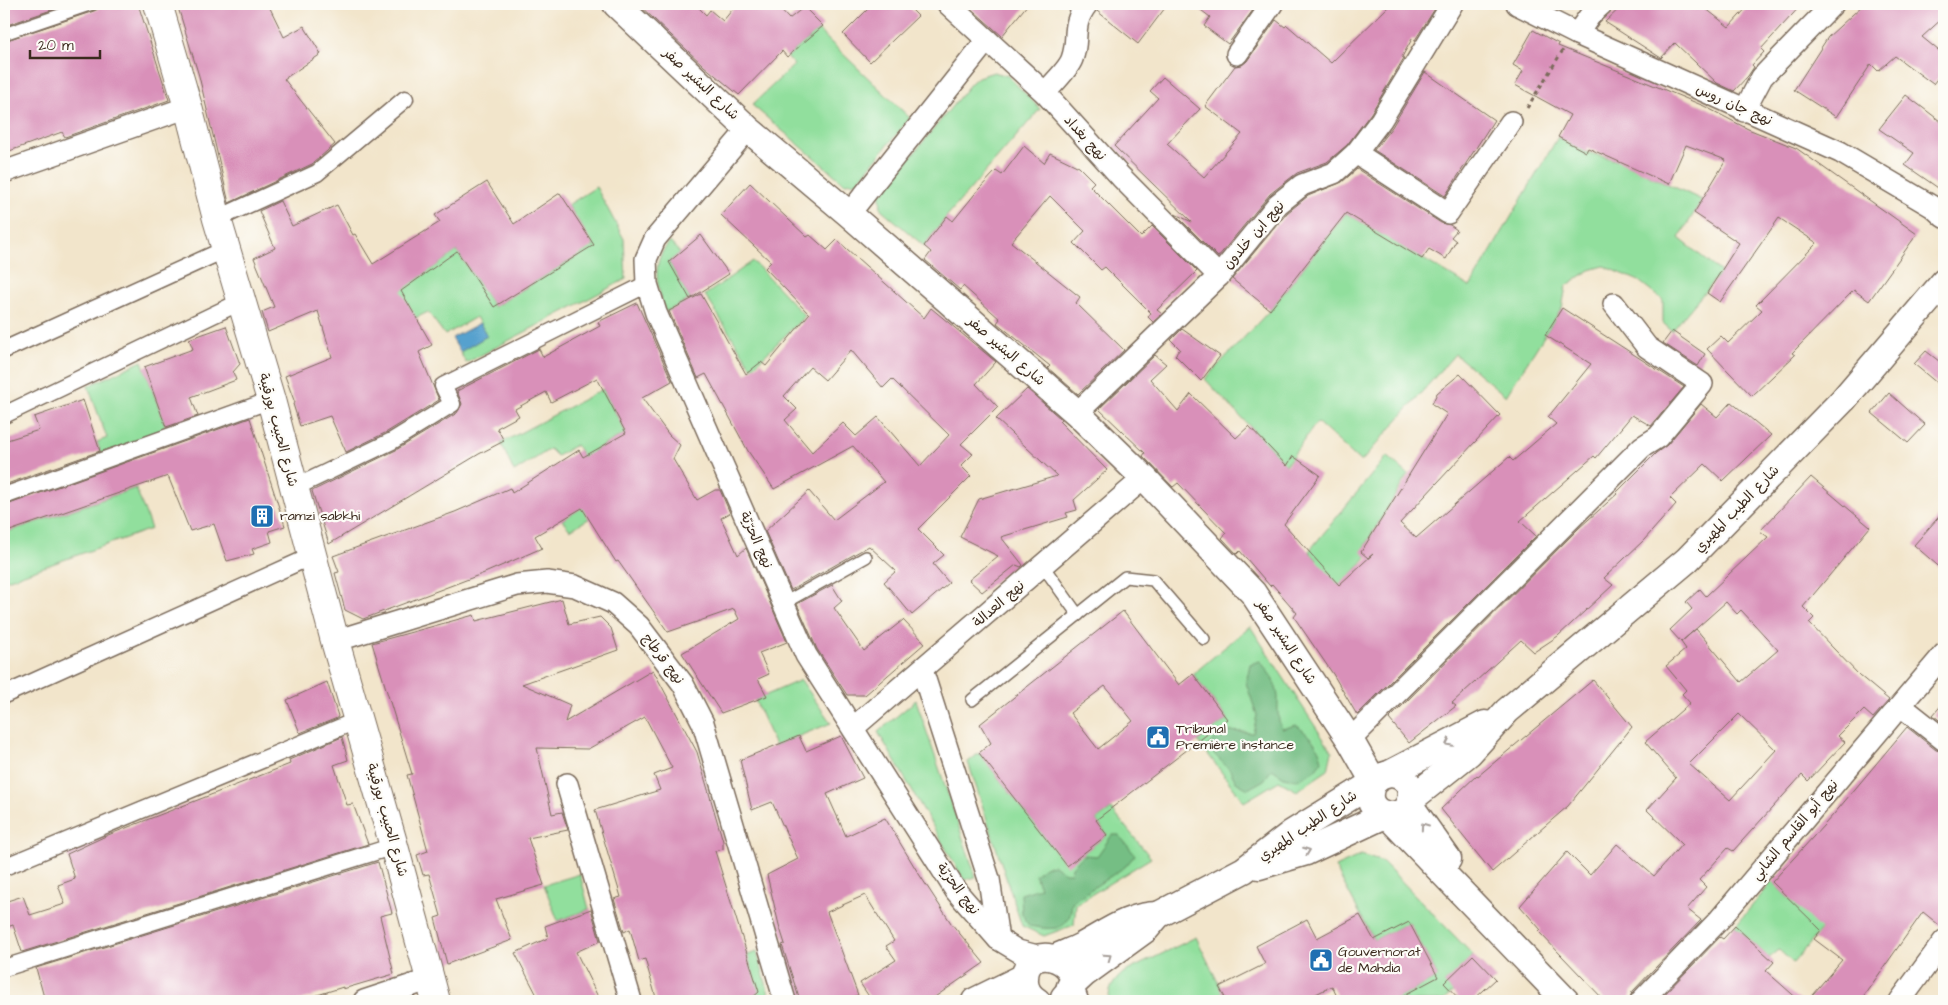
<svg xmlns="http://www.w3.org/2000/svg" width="1948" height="1005" font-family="'Architects Daughter','Playpen Sans Arabic',sans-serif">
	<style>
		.green { fill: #91df9d; stroke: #66845e }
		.forest { fill: #74be84; stroke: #587451 }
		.water { fill: #57a1ce; stroke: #496676 }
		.building { fill: #d990b9; fill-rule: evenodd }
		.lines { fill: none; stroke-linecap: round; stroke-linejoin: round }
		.service-casing { stroke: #7b6b5b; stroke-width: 14 }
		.pedestrian-casing { stroke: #7b6b5b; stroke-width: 19 }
		.minor-casing { stroke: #7b6b5b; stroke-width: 24 }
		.tertiary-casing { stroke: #7b6b5b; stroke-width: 29 }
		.primary-casing { stroke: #7b6b5b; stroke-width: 30 }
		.path { stroke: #7b6b5b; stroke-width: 3; stroke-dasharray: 4 4; stroke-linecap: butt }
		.service { stroke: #fff; stroke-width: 11 }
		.pedestrian { stroke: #fff; stroke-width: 16 }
		.minor { stroke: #fff; stroke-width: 21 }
		.tertiary { stroke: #fff; stroke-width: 26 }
		.primary { stroke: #fff; stroke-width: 28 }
		.oneway { stroke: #a79f9a }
		.labels { text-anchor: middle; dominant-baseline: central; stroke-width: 4.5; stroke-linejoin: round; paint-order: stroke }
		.street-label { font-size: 14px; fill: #3b2a1e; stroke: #fdfcf7 }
		.poi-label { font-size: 14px; fill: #3b2a1e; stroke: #fdfcf7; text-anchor: start }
	</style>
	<rect width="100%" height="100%" fill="#fdfcf7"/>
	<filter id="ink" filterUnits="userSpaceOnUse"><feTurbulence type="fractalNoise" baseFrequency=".02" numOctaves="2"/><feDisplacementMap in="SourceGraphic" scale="10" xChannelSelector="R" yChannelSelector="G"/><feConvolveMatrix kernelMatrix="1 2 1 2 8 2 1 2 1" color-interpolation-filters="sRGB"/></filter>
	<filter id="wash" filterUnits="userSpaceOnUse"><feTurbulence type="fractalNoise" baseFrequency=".0096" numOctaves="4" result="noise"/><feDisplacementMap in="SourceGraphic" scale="20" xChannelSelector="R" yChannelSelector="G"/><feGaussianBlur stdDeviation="1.12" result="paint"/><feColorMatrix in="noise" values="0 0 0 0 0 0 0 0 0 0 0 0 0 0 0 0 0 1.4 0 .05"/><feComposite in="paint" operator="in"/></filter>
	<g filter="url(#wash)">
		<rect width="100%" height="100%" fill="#f2e5cb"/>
		<g class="green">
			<path d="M818 30 910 118 857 182 844 183 752 105 794 65 787 57Z"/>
			<path d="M994 72 1008 76 1040 109 947 216 924 246 881 209 880 195 971 83 978 77Z"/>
			<path d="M1558 137 1586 152 1619 161 1702 200 1679 238 1721 272 1672 331 1663 323V300L1639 281 1604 266 1590 270 1566 286 1562 308 1506 396 1455 354 1361 462 1317 422 1286 465 1205 379 1270 310 1346 213 1470 287Z"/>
			<path d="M596 187 624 239 626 279 466 363 460 352 487 336 476 317 445 335 428 312 401 325 386 301 457 251 494 307 594 246 568 205Z"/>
			<path d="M670 242 680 253 669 262 690 299 665 312C658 287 649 264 670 242Z"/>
			<path d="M753 261 805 316 752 368 705 295Z"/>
			<path d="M142 361 168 432 101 454 97 442 107 438 88 386Z"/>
			<path d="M603 389 626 433 593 451 622 499 570 530 562 520 605 493 576 445 557 456 550 449 514 472 501 443Z"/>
			<path d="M1387 456 1408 474 1364 547 1370 552 1354 572 1335 589 1313 564 1317 560 1309 551Z"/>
			<path d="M136 488 151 529 4 581V533Z"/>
			<path d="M1250 626 1332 752 1328 770 1297 791 1279 781 1244 802 1198 741 1227 719 1193 674Z"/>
			<path d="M801 680 831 723 775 746 755 700Z"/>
			<path d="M916 700 976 877 964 880 878 732Z"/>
			<path d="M979 753 1067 865 1107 835 1096 820 1111 809 1151 858 1076 904 1074 925 1044 936 1022 926 968 762Z"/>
			<path d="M1361 855 1383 862 1473 955 1445 983 1453 992 1443 1001H1393L1438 977 1409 922 1374 940 1335 867Z"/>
			<path d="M580 874 589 909 558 921 544 885Z"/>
			<path d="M1772 882 1821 929 1793 963 1779 950 1769 958 1735 926Z"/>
			<path d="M1196 937 1227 1001H1109C1108 989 1114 981 1123 973Z"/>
			<path d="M757 952 771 1001H704L695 973Z"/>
		</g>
		<g class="forest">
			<path d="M1260 661C1268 671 1277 683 1278 697 1278 709 1277 719 1282 729L1296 725C1309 735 1319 744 1322 761L1314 771 1297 780 1284 777 1272 769 1264 780 1248 789 1236 782 1230 770 1207 747C1223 728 1231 731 1253 733L1257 715 1246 683 1250 664Z"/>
			<path d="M1112 835H1119L1135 855 1126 866 1072 902C1070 933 1054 930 1029 926L1022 914 1021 894 1040 888 1035 875 1044 867 1054 865 1065 873H1071L1072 867 1084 855 1097 856Z"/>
		</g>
		<path class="water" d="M480 323 487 336 460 352 452 338Z"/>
		<g id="blocks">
			<g class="building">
				<path d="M4 4H69L4 26Z"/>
				<path d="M99 4H138L169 100 65 137 62 132 4 153V41L94 11 98 9Z"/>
				<path d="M177 4H268L284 37 304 26 321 54 284 79 335 144 312 164 229 203 199 76Z"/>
				<path d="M638 4H695L706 15 710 10 723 21 737 4H775L789 19 804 7 823 26 787 57 782 51 739 95 704 66Z"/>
				<path d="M873 4H906L918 16 870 62 843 34Z"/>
				<path d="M966 4H1028L1002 36Z"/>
				<path d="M1099 4H1168L1138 44 1097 11Z"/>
				<path d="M1193 4H1253L1256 6 1228 44 1204 26 1210 17Z"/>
				<path d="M1391 4H1438L1415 40 1412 39 1402 57 1404 58 1371 113 1347 145 1327 162 1297 173 1270 194 1218 257 1175 214 1192 222 1114 146 1158 98 1150 91 1163 77 1200 109 1167 144 1204 177 1242 134 1205 106 1235 66 1242 65 1247 61 1276 20 1285 27 1287 25 1331 63Z"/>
				<path d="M1624 4H1700L1729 27 1750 4H1802L1761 49 1764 52 1752 65 1754 67 1748 76 1734 91 1717 83 1675 43 1661 58 1605 22Z"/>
				<path d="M1864 4H1944V17L1922 37 1944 55V70L1933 84 1895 56 1878 71 1871 64 1836 117 1794 90 1828 37Z"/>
				<path d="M1533 30 1559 44 1558 46 1704 106 1748 129 1796 148 1917 234 1869 301 1854 290 1792 353 1795 355 1752 396 1707 349 1721 336 1728 343 1762 310 1756 305 1817 243 1779 218 1720 302 1707 293 1739 243 1694 213 1726 160 1686 145 1669 184 1588 148 1586 152 1558 137 1570 115 1515 85 1523 71 1513 65Z"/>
				<path d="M1425 72 1494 120 1445 196 1374 150 1392 127Z"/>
				<path d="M1906 95 1944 124V192L1905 165 1914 153 1879 129Z"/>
				<path d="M1024 146 1044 163 1050 153 1079 167 1094 182 1090 186 1141 237 1152 226 1197 271 1157 310 1162 314 1153 322 1148 317 1151 313 1105 267 1101 270 1074 243 1085 231 1050 196 1011 242 1080 297 1076 303 1124 350 1078 394 1048 368 1050 366 997 323 1000 319 963 286 960 290 925 260 931 252 924 246 947 216 953 221 979 189 996 171 1002 175Z"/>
				<path d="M1357 169 1441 223 1450 225 1457 230 1451 237 1456 241 1446 259 1429 249 1422 259 1346 213 1270 310 1232 279 1287 213 1308 196 1342 182Z"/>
				<path d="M487 182 514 224 560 193 594 245 494 307 457 251 401 291 432 345 419 352 439 400 387 432 346 452 330 416 300 426 293 404 295 403 285 376 332 357 318 311 268 332 262 312 274 307 254 258 275 248 259 211 280 201 292 226 337 205 353 235 355 234 373 264 440 222 435 215Z"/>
				<path d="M750 183 807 237 810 235 827 250 837 240 924 318 931 308 996 362 976 384 998 407 961 444 973 454 961 466 971 476 918 529 944 555 933 564 949 583 912 615 884 582 896 571 869 546 791 590 765 531 809 491 834 520 884 482 853 446 774 489 748 451 706 374 698 378 669 311 701 294 746 374 761 362 766 366 809 314 765 268 771 262 721 215ZM851 350 883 388 892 379 949 435 920 466 878 417 856 436 843 423 812 452 785 420 797 409 784 396 810 367 825 380Z"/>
				<path d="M701 235 729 274 690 299 669 262Z"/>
				<path d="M637 303 672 381 642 398 669 435 680 445 673 459 697 500 715 490H720L730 513 721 518 738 555 746 548 787 642 759 653 769 674 758 679 767 696 721 713 682 653 739 619 734 609 668 632 618 561 616 562 582 508 535 536 542 548 487 572 363 619 345 610 335 573 339 572 333 556 455 512 510 488 512 493 579 450 583 457 626 433 597 378 551 402 546 392 515 409 519 416 497 428 504 441 479 454 329 544 312 491 396 450 457 413 462 404 457 391 539 349 543 357 600 326 598 322Z"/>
				<path d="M1562 308 1684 387 1651 426 1632 415 1596 458 1594 456 1520 521 1536 536 1357 715 1333 674 1294 617 1297 613 1272 584 1270 586 1240 551 1237 554 1222 538 1226 533 1178 483 1173 487 1143 456 1145 453 1099 409 1155 355 1166 364 1150 379 1178 411 1191 394 1236 438 1249 426 1287 466 1293 456 1320 475 1284 524 1339 585 1373 554 1368 558 1361 552 1447 414 1432 404 1437 393 1460 374 1500 415 1400 523 1416 538 1509 457 1513 461 1556 424 1548 417 1591 364 1545 335Z"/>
				<path d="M226 326 240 364 233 372 236 380 191 397 198 416 166 427 144 367 193 349 189 339Z"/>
				<path d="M1182 329 1220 356 1201 381 1175 355 1180 349 1171 340Z"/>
				<path d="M1672 331 1705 354 1698 366 1663 343Z"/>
				<path d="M1926 351 1944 365V389L1914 364Z"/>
				<path d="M1027 389 1061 419 1059 421 1107 470 1074 500 1077 510 1066 513 1068 517 1001 537 1023 565 1021 567 1016 565 982 592 969 580 998 556 960 537 979 499 1057 476 996 419Z"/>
				<path d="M1889 393 1925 425 1908 443 1872 413Z"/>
				<path d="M83 400 100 451 4 485V441L39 430 34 417Z"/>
				<path d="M1731 402 1771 435 1723 481 1705 464 1670 498 1676 504 1644 540 1604 578 1613 585 1558 636 1534 652 1521 640 1452 703 1456 706 1409 743 1389 719 1579 528 1617 494 1616 493 1656 453 1667 445 1701 404 1717 417Z"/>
				<path d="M250 418 285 526 269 531 272 542 252 549 254 554 227 561 214 524 190 531 168 476 4 533V506Z"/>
				<path d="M1811 477 1870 527 1803 607 1814 618 1809 623 1859 675 1889 700 1873 718 1864 710 1838 736 1845 742 1808 781 1802 775 1733 851 1728 848 1699 880 1706 887 1687 909 1701 920 1632 992 1629 1001H1605L1539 932 1541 930 1520 906 1567 852 1590 875 1617 844 1654 876 1682 844 1647 810 1676 778 1645 742 1690 703 1682 694 1686 690 1666 666 1686 649 1681 642 1696 629 1741 682 1778 650 1741 610 1737 614 1726 602 1681 642 1670 630 1692 609 1686 602 1700 589 1706 596 1768 537 1760 531ZM1739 714 1776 750 1730 800 1689 764Z"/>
				<path d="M1944 511V571L1914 545Z"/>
				<path d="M832 585 842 601 834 608 864 651 903 620 925 643 865 695H847L817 649 797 604Z"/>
				<path d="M562 599 569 624 600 617 611 628 618 650 522 684 570 705 565 722 653 670 697 752 723 841V849L715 851 759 992 752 998 743 1001H657L645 959 639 961 630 929 624 932 614 899 621 897 595 810 660 790 654 775 672 768 645 717 588 749 537 748 552 814 562 812 568 830 528 838 544 885 496 899 512 940 447 964 435 918 441 916 429 874 423 875 417 855 428 851 407 775 412 774 372 643 474 615 476 621Z"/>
				<path d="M1123 611 1179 685 1193 674 1227 719 1096 820 1107 835 1067 866 979 753 991 743 980 724ZM1105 686 1133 721 1098 749 1070 713Z"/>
				<path d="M1593 680 1632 727 1568 806 1492 872 1441 809 1477 775 1478 776Z"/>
				<path d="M327 682 338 716 337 718 300 733 287 700Z"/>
				<path d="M1944 702V724L1933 715Z"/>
				<path d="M1907 727 1936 750 1944 752V929L1923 912 1860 1001H1807L1842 960 1814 939 1821 930 1772 882 1834 814Z"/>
				<path d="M799 736 806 751 841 736 863 778 827 794 846 836 885 818 917 871 951 923 984 963 929 1001H872L860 983 896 960 886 946 894 941 865 895 827 912 858 995 842 1001H800L782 945 785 944 779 925 767 875 798 859 772 802 752 810 740 760Z"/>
				<path d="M342 737 348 760 334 765 347 805 353 804 368 844 22 952 13 925 4 928V902L23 896 30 915 65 904 58 885 75 879 67 854 108 835 290 764 289 760Z"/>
				<path d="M378 862 392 913 380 916 394 974 343 989V987L298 1001H45L36 968Z"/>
				<path d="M591 909 600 941 576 952 600 1001H540L515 953 548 938 545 926Z"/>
				<path d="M1360 915 1374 940 1409 922 1438 977 1393 1001H1339L1332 986 1302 1001H1227L1219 987 1265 964 1256 946 1307 919 1317 938Z"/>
				<path d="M1735 926 1774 962 1766 971 1800 1001H1658L1720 937 1723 939Z"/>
				<path d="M1473 955 1496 979 1472 1001H1461L1444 983Z"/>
			</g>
		</g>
	</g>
	<g filter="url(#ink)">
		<use href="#blocks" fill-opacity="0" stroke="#7b6b5b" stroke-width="1"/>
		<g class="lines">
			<g class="service-casing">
				<g id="service">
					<path d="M4 34 92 4"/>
					<path d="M1043 566 1078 615"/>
					<path d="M784 603 866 557"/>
					<path d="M972 700 1125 577 1153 580 1204 639"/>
				</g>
			</g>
			<g class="pedestrian-casing">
				<g id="pedestrian">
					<path d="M217 219 317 173 405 99"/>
					<path d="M4 350 226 249"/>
					<path d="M4 415 242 301"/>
					<path d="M294 488 392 441 452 404 443 386 647 284"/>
					<path d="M4 496 271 400"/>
					<path d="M4 695 312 556"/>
					<path d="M4 867 358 720"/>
					<path d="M4 968 394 846"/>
				</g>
			</g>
			<g class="minor-casing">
				<g id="minor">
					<path d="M948 4 1045 93 1121 177 1219 276"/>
					<path d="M1517 4 1577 34 1840 152 1933 207 1944 217"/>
					<path d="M1577 34 1591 14 1602 4"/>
					<path d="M1237 54 1272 4"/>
					<path d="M1045 93C1052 84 1068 70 1072 59 1080 38 1070 26 1087 4"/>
					<path d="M1744 111 1762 77 1833 4"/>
					<path d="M748 129 655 239 646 259 647 284 656 313 806 655 956 891 998 939 1018 951 1041 957"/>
					<path d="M1356 153 1448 213 1511 122"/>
					<path d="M4 172 188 107"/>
					<path d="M849 214 987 40"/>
					<path d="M1077 413 1219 276 1278 204 1302 185 1334 173 1356 153 1381 120 1452 4"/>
					<path d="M335 641 517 585 547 582 575 586 613 603 639 626 683 684 703 723 785 1001"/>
					<path d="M922 670 989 879 998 939"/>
					<path d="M1901 706 1944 740"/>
					<path d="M853 728 1144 478"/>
					<path d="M1350 740 1642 447 1658 437 1702 384 1647 347 1614 304"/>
					<path d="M567 784 631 1001"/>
					<path d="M364 1001 431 979"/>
					<path d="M1641 1001 1719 920 1944 654"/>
					<path d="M1900 1001 1944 941"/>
				</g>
			</g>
			<g class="tertiary-casing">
				<g id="tertiary">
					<path d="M616 4 748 129 849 214 1077 413 1144 478 1253 593 1350 740 1374 782"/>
					<path d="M1389 774 1485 724"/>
					<path d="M1410 800 1469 753 1507 711 1687 560 1843 400 1944 282"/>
					<path d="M1409 804 1448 859"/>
					<path d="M1387 815 1566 1001"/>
					<path d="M1259 866 1306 852 1385 815"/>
					<path d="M1055 958C1063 954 1072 951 1080 947 1105 934 1128 915 1158 915"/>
					<path d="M975 1001 1024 977"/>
					<path d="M1037 1001C1029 996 1024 988 1025 978 1026 936 1096 964 1064 997"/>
					<path d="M1075 1001 1070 987 1084 974 1146 929 1158 915 1244 870 1292 833 1373 783C1382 773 1397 770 1407 782 1410 786 1411 792 1411 797 1407 828 1357 816 1373 783"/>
				</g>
			</g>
			<g class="primary-casing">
				<path id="primary" d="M158 4 188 107 217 219 271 400 335 641 394 846 436 1001"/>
			</g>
			<path class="path" d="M1527 108 1563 50"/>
			<use href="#service" class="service"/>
			<use href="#pedestrian" class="pedestrian"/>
			<use href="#minor" class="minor"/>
			<use href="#tertiary" class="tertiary"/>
			<use href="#primary" class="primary"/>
		</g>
		<defs><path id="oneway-chevron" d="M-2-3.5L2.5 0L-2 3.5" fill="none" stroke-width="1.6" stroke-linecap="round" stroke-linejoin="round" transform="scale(1.25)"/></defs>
		<g class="oneway">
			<use href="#oneway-chevron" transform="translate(1449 743) rotate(153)"/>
			<use href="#oneway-chevron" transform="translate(1424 826) rotate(-125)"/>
			<use href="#oneway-chevron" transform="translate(1307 851) rotate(-21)"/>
			<use href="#oneway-chevron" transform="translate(1108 957) rotate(-35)"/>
		</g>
	</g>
	<defs>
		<g id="building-square" transform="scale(1.25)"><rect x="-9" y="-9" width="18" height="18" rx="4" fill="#1f6fb2" stroke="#fdfcf7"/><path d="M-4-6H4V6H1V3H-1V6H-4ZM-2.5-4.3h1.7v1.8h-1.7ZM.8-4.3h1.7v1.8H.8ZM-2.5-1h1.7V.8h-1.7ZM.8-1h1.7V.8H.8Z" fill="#fff"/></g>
		<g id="civic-square" transform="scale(1.25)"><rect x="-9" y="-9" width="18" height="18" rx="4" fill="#1f6fb2" stroke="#fdfcf7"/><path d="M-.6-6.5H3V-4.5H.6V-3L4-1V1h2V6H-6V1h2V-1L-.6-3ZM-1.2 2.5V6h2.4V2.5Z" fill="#fff"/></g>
	</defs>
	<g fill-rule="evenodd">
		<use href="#building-square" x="262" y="516"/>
		<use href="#civic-square" x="1158" y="737"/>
		<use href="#civic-square" x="1321" y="960"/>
	</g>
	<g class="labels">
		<g class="street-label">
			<text transform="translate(701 84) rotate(43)">شارع البشير صفر</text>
			<text transform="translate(1734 105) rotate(24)">نهج جان روس</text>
			<text transform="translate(1085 138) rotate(48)">نهج بغداد</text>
			<text transform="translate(1254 235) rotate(-49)">نهج ابن خلدون</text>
			<text transform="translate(1006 351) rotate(41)">شارع البشير صفر</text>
			<text transform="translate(278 430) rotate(75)">شارع الحبيب بورقيبة</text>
			<text transform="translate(1737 509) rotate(-46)">شارع الطيب المهيري</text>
			<text transform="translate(756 540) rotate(66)">نهج الحرّيّة</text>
			<text transform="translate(999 604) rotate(-41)">نهج العدالة</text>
			<text transform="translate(1286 642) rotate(57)">شارع البشير صفر</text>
			<text transform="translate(663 659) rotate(53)">نهج قرطاج</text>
			<text transform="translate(387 820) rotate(74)">شارع الحبيب بورقيبة</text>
			<text transform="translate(1308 826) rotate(-34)">شارع الطيب المهيري</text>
			<text transform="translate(1795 830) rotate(-50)">نهج أبو القاسم الشابي</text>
			<text transform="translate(958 889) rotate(53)">نهج الحرّيّة</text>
		</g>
		<g class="poi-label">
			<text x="280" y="516">ramzi sabkhi</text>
			<text x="1176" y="729">Tribunal<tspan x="1176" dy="16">Première instance</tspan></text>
			<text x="1338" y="952">Gouvernorat<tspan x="1338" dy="16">de Mahdia</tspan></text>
		</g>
	</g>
	<rect width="1948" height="1005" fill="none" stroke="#fdfcf7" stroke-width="20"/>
	<path d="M30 50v8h70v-8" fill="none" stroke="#3b2a1e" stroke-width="2.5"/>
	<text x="38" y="50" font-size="15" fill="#3b2a1e" stroke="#fdfcf7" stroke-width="4" paint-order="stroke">20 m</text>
</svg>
